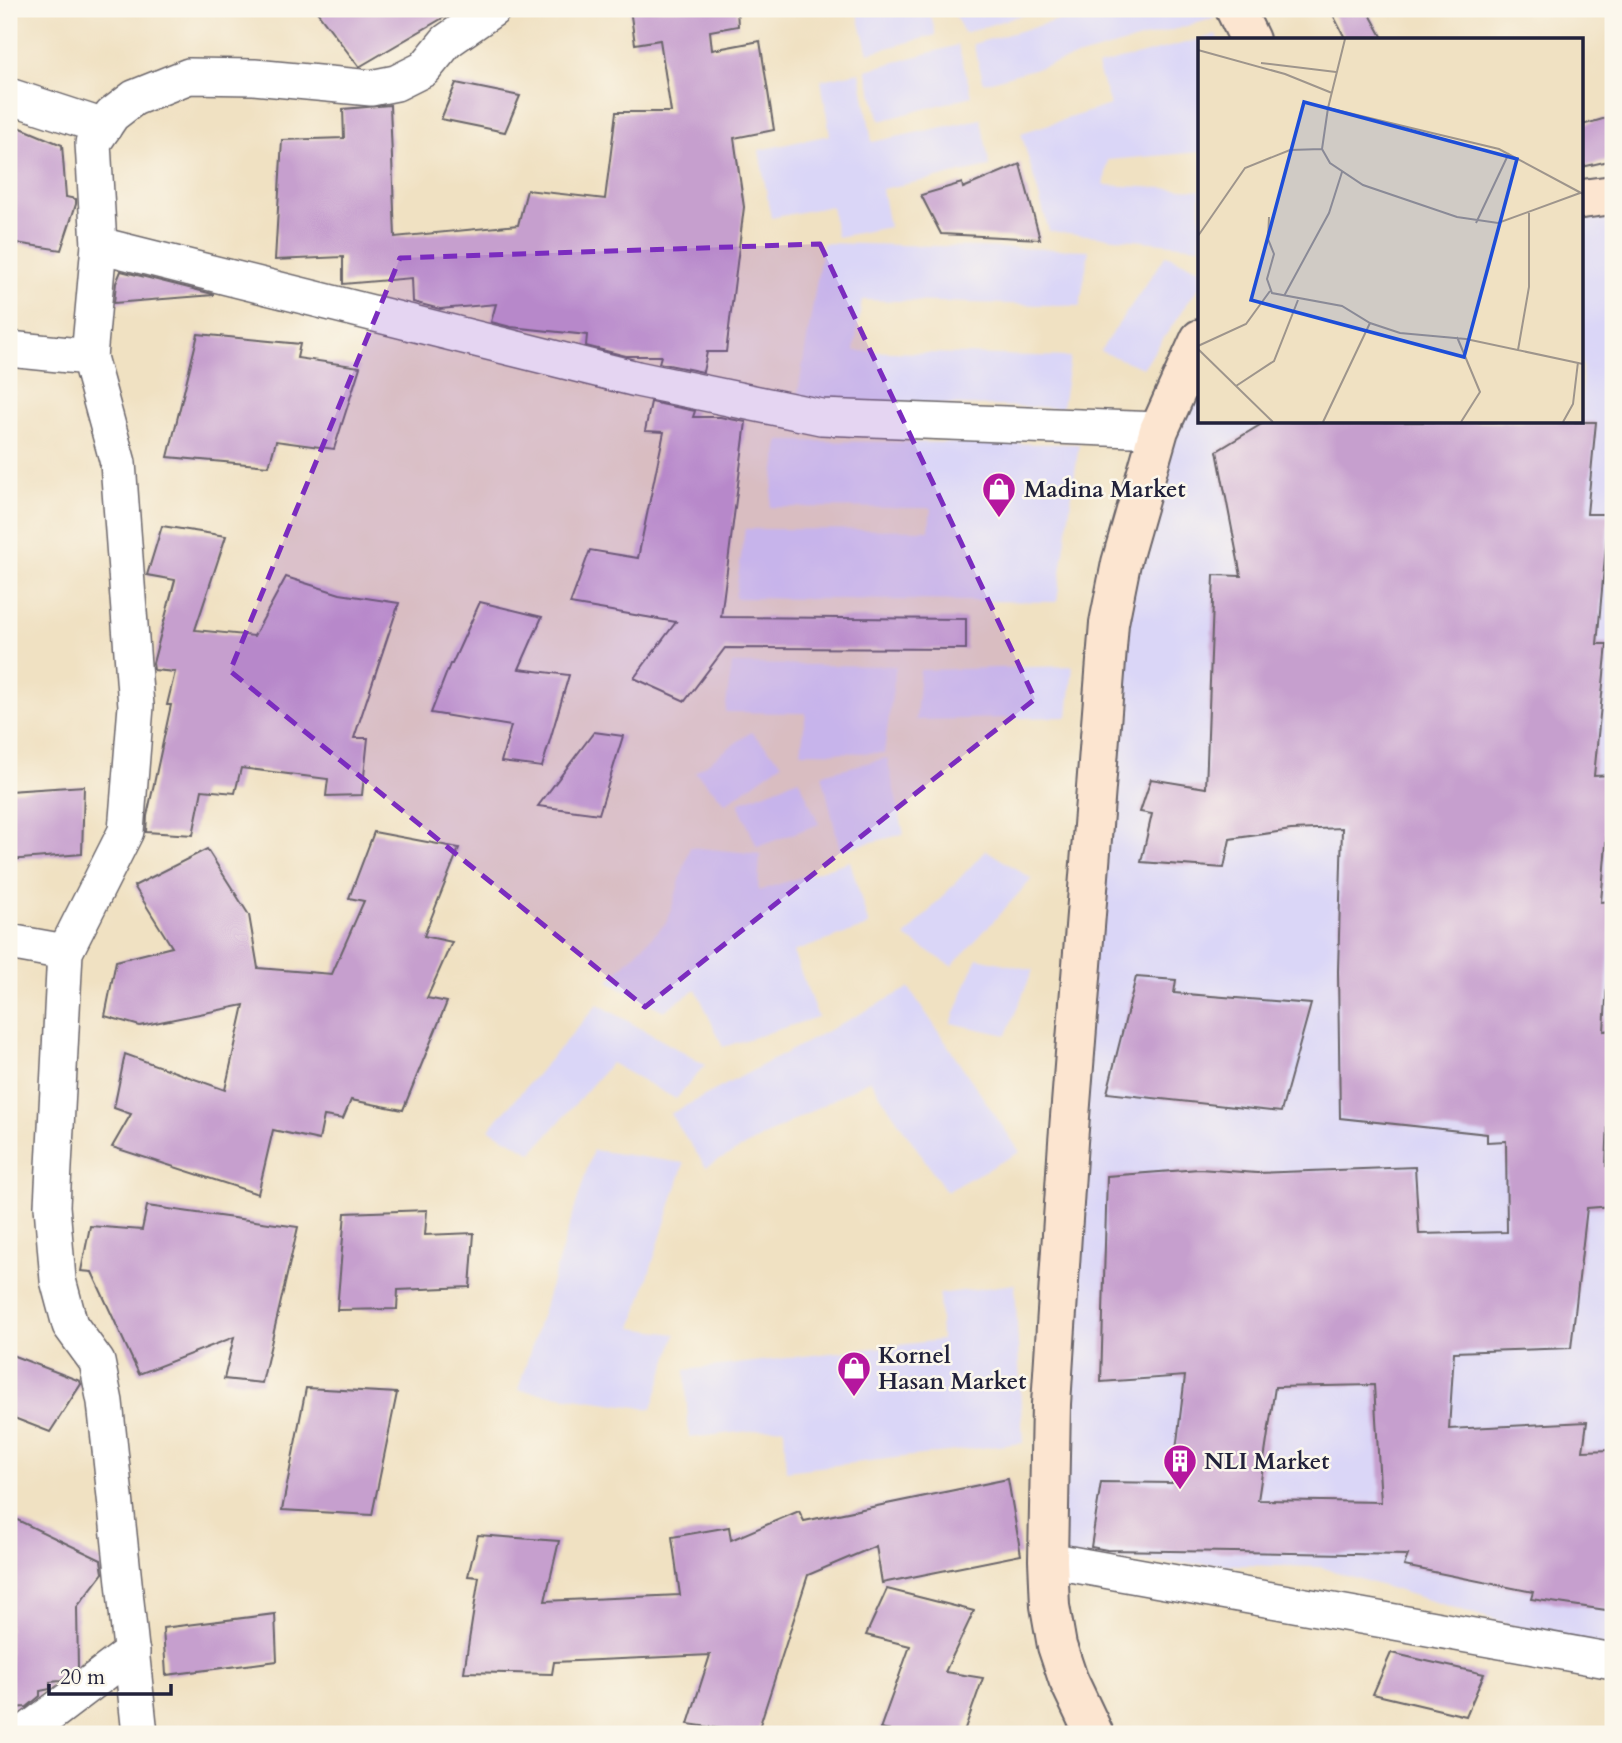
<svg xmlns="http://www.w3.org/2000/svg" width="1622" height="1743" font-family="Cardo,serif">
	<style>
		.built { fill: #dad6f7 }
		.building { fill: #c69fce; fill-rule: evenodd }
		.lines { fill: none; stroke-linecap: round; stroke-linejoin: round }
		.minor-casing { stroke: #6a656a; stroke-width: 38 }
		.secondary-casing { stroke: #6a656a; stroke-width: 42 }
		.minor { stroke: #fff; stroke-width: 35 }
		.secondary { stroke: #fce5d0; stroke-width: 38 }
		.marked { fill: #7b2cbf; fill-opacity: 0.2; stroke: #7b2cbf; stroke-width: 5; stroke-dasharray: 14 9; stroke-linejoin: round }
		.labels { text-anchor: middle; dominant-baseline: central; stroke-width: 5; stroke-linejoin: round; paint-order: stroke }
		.poi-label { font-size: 23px; font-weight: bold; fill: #22223b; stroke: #fbf7ec; text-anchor: start }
		.inset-road { fill: none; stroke: #9e958c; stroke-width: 2 }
		.view { fill: #1d4ed8; fill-opacity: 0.15; stroke: #1d4ed8; stroke-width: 3.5 }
		.inset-edge { fill: none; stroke: #22223b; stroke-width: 3.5 }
	</style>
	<rect width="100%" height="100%" fill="#fbf7ec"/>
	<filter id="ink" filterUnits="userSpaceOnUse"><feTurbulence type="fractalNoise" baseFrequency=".0143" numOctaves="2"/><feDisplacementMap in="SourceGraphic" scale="14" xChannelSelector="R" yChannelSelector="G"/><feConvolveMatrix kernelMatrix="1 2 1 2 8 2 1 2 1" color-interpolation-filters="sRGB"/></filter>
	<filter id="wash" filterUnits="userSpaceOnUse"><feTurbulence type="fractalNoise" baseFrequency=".00686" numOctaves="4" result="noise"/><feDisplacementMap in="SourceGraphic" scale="28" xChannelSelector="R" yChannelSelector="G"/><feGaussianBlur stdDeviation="1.57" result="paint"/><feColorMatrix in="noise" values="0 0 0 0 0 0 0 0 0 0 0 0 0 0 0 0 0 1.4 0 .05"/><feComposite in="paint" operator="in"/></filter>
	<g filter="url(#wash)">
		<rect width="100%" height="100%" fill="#f0e1c2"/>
		<g class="built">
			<path d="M867 9H929L936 35 868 53 857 12Z"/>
			<path d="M952 9H1041L964 33Z"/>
			<path d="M1098 9H1213L1215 18 984 83 973 44Z"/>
			<path d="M1216 35 1218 40H1200V152L1108 160 1104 185 1200 190V247L1049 231 1021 133 1110 105 1097 66Z"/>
			<path d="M958 45 972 96 880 121 866 70Z"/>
			<path d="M860 72 872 142 981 119 990 167 882 189 889 227 837 237 831 206 771 218 759 150 830 135 821 80Z"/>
			<path d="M1613 192V1656L1320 1567 1048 1560 1121 563 1200 339V422H1582V196Z"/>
			<path d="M823 243 1089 250 1080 306 862 300 854 351 1070 357 1062 408 797 400Z"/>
			<path d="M1166 255 1200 269V285L1143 368 1100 351Z"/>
			<path d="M779 441 1079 444 1057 602 735 598 745 529 929 530 931 508 770 507Z"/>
			<path d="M732 664 896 666 884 753 801 752 806 713 725 712Z"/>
			<path d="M1073 666 1068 717 916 720 920 670Z"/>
			<path d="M751 732 782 763 726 803 695 772Z"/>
			<path d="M887 758 904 834 840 850 822 774Z"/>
			<path d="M799 779 819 824 757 847 738 803Z"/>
			<path d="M690 847 760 854 758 891 850 861 869 926 793 952 818 1017 723 1047 696 989 664 1011 608 981 668 921Z"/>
			<path d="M986 850 1032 879 952 966 905 937Z"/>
			<path d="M977 958 1033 970 1006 1035 951 1023Z"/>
			<path d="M909 988 1020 1152 946 1191 870 1080 706 1167 670 1114Z"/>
			<path d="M598 1004 705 1065 676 1099 611 1063 532 1153 489 1129Z"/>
			<path d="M593 1150 684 1163 632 1328 676 1334 652 1409 518 1390Z"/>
			<path d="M1015 1284 1023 1443 786 1471 784 1427 689 1438 685 1370 941 1340 939 1294Z"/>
		</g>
		<g id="blocks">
			<g class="building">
				<path d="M315 9H458L359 67Z"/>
				<path d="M630 9H737L738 26 710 31 712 50 760 41 774 130 734 138 744 207 726 352H707L703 372 659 363 661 356H626L586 346 587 335 511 327 491 322 496 304 440 309 413 302 412 278 343 284V257L275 260 282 140 344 138 343 109 390 105 395 237 518 225 527 190 605 199 616 112H671L660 40 635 44Z"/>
				<path d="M1330 9H1367L1384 40H1346Z"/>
				<path d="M456 83 520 96 505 132 441 119Z"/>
				<path d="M1613 116V160L1582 167V125Z"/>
				<path d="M9 123 62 145 66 197 76 199V204L61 250 9 242Z"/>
				<path d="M1020 164 1040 239 941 234 921 195 962 183 963 188Z"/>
				<path d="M121 271 213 294V295L114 303 116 283Z"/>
				<path d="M198 334 300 344 297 358 360 367 334 449 276 441 269 466 168 457Z"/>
				<path d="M651 402 695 411 693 417H720L746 422 721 617 966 619V649L725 648 685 701 634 678 676 622 570 604 590 550 638 558 664 432 645 431Z"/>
				<path d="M1265 422H1596L1587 514H1609L1597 644H1607L1594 776 1612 775 1601 902 1612 901 1604 1031 1612 1030 1606 1166 1613 1165V1206L1587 1208 1571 1348 1454 1352 1449 1429 1587 1422 1583 1451 1613 1450V1611L1531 1599 1533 1592 1404 1566 1408 1555 1107 1550 1091 1547 1101 1482 1172 1483 1185 1376 1101 1382 1107 1176 1199 1169 1257 1173 1415 1167 1419 1234 1507 1232 1506 1141 1487 1142V1134L1340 1118 1338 971 1342 828 1291 830 1230 839 1224 868 1141 862 1152 814 1140 812 1151 779 1206 788 1214 575 1241 576 1217 451ZM1374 1385 1381 1502 1258 1500 1275 1387Z"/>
				<path d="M162 526 226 536 195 630 254 636 286 577 340 594 399 603 354 738H368L362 795 326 796 328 779 241 768 235 793 202 790 193 835 146 832 147 816 171 705H167L175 672 154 670 153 663 175 580 147 575Z"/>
				<path d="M480 602 542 617 519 669 569 675 542 767 501 762 511 726 431 713 450 664H452Z"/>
				<path d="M594 732 623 736 599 814 538 806Z"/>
				<path d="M84 786 82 854 9 860V791Z"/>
				<path d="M374 832 459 848 424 936 452 942 427 998 447 1002 403 1110 351 1100 343 1119 324 1116 319 1140 273 1130 258 1194 112 1147 131 1114 114 1108 125 1054 225 1090 244 1005 140 1026 105 1016 116 961 172 947 134 886 207 849 249 915 258 968 332 974 364 901 349 898Z"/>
				<path d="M1136 977 1176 980 1174 993 1311 1004 1281 1112 1107 1093Z"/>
				<path d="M147 1206 298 1227 262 1383 224 1379 234 1337 139 1374 92 1272 81 1271 90 1226 142 1230Z"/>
				<path d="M427 1210 425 1235 474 1233 470 1287 398 1290 397 1309 337 1310 345 1213Z"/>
				<path d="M9 1354 80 1381 81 1384 50 1432 9 1416Z"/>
				<path d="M306 1388 397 1393 372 1515 282 1510Z"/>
				<path d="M1008 1479 1021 1555 882 1583 876 1546 808 1575 757 1734 688 1724 710 1655 554 1662 552 1674 464 1672 479 1577 468 1576 478 1535 559 1541 545 1601 680 1595 672 1537 729 1527 731 1540 799 1511 804 1521Z"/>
				<path d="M9 1516 101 1560 103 1573 77 1607 78 1668 61 1681 50 1682V1689L40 1691V1696L27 1707 9 1708Z"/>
				<path d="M887 1589 974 1611 945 1672 983 1678 963 1734H907L880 1729 910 1646 866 1635Z"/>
				<path d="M275 1614 277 1661 166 1675 163 1628Z"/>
				<path d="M1391 1653 1484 1674 1466 1716 1373 1694Z"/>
			</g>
		</g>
	</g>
	<g filter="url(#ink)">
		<use href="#blocks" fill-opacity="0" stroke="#6a656a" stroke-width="2"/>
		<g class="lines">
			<g class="minor-casing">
				<g id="minor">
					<path d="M9 96 104 127"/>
					<path d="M99 245 637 379 821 417 1159 430"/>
					<path d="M9 349 89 357"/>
					<path d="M9 942 65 952"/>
					<path d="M1048 1560 1613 1661"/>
					<path d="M24 1734 132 1652"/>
					<path d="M140 1734 105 1402 97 1362 70 1325 58 1280 52 1206 65 952 126 831 136 706 118 463 89 357 99 245 93 143 112 115 134 98 189 76 254 77 371 88 396 83 424 69 447 41 493 9"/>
				</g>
			</g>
			<g class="secondary-casing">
				<g id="secondary">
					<path d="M1235 9 1250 40"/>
					<path d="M1582 199 1613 195"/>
					<path d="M1094 1734 1068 1679 1057 1646 1050 1606 1048 1560 1051 1404 1068 1142 1109 623 1121 563 1159 430 1200 339"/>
				</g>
			</g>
			<use href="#minor" class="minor"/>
			<use href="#secondary" class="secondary"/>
		</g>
	</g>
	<path class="marked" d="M820 244 1035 699 645 1007 230 671 400 258Z"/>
	<defs>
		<g id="shop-pin" transform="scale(1.75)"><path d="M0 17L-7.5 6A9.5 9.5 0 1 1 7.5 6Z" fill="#b5179e" stroke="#fbf7ec"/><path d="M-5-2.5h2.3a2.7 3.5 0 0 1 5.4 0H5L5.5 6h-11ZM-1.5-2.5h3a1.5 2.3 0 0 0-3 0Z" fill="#fff"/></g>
		<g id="building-pin" transform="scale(1.75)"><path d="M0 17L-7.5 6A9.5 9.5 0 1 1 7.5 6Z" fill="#b5179e" stroke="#fbf7ec"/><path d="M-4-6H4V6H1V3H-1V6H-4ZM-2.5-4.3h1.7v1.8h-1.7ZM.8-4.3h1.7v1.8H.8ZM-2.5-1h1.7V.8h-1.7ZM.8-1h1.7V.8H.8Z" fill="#fff"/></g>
	</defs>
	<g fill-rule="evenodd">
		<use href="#shop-pin" x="999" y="489"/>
		<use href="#shop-pin" x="854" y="1368"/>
		<use href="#building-pin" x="1180" y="1461"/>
	</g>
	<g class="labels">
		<g class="poi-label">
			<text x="1024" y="489">Madina Market</text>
			<text x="878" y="1355">Kornel<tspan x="878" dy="26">Hasan Market</tspan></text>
			<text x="1204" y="1461">NLI Market</text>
		</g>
	</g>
	<g transform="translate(1198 38)">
		<rect width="385" height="385" fill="#f0e1c2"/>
		<path class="inset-road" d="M147 1 130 70 301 111 385 156M0 12 87 36 134 55M63 25 138 34M130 70 124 111 132 125 165 147 259 179 300 185 382 155M71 179 70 201 76 216 69 241 74 255 144 268 172 285 202 295 268 301 385 326M278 185 311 115M0 198 47 130 92 112 124 111M86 258 131 175 144 134M259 299 282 354 263 384M0 308 48 286 72 253M0 311 75 384M320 312 331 249V175M38 348 76 323 100 262M125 384 172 285M365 384 375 366 380 324"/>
		<path class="view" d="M106 64 319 121 266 319 53 262Z"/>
		<rect width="385" height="385" class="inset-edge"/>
	</g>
	<rect width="1622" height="1743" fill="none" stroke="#fbf7ec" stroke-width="35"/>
	<path d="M49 1684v10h122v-10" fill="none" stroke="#22223b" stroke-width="3.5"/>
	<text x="60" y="1684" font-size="21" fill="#22223b" stroke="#fbf7ec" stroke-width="5" paint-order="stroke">20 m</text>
</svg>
